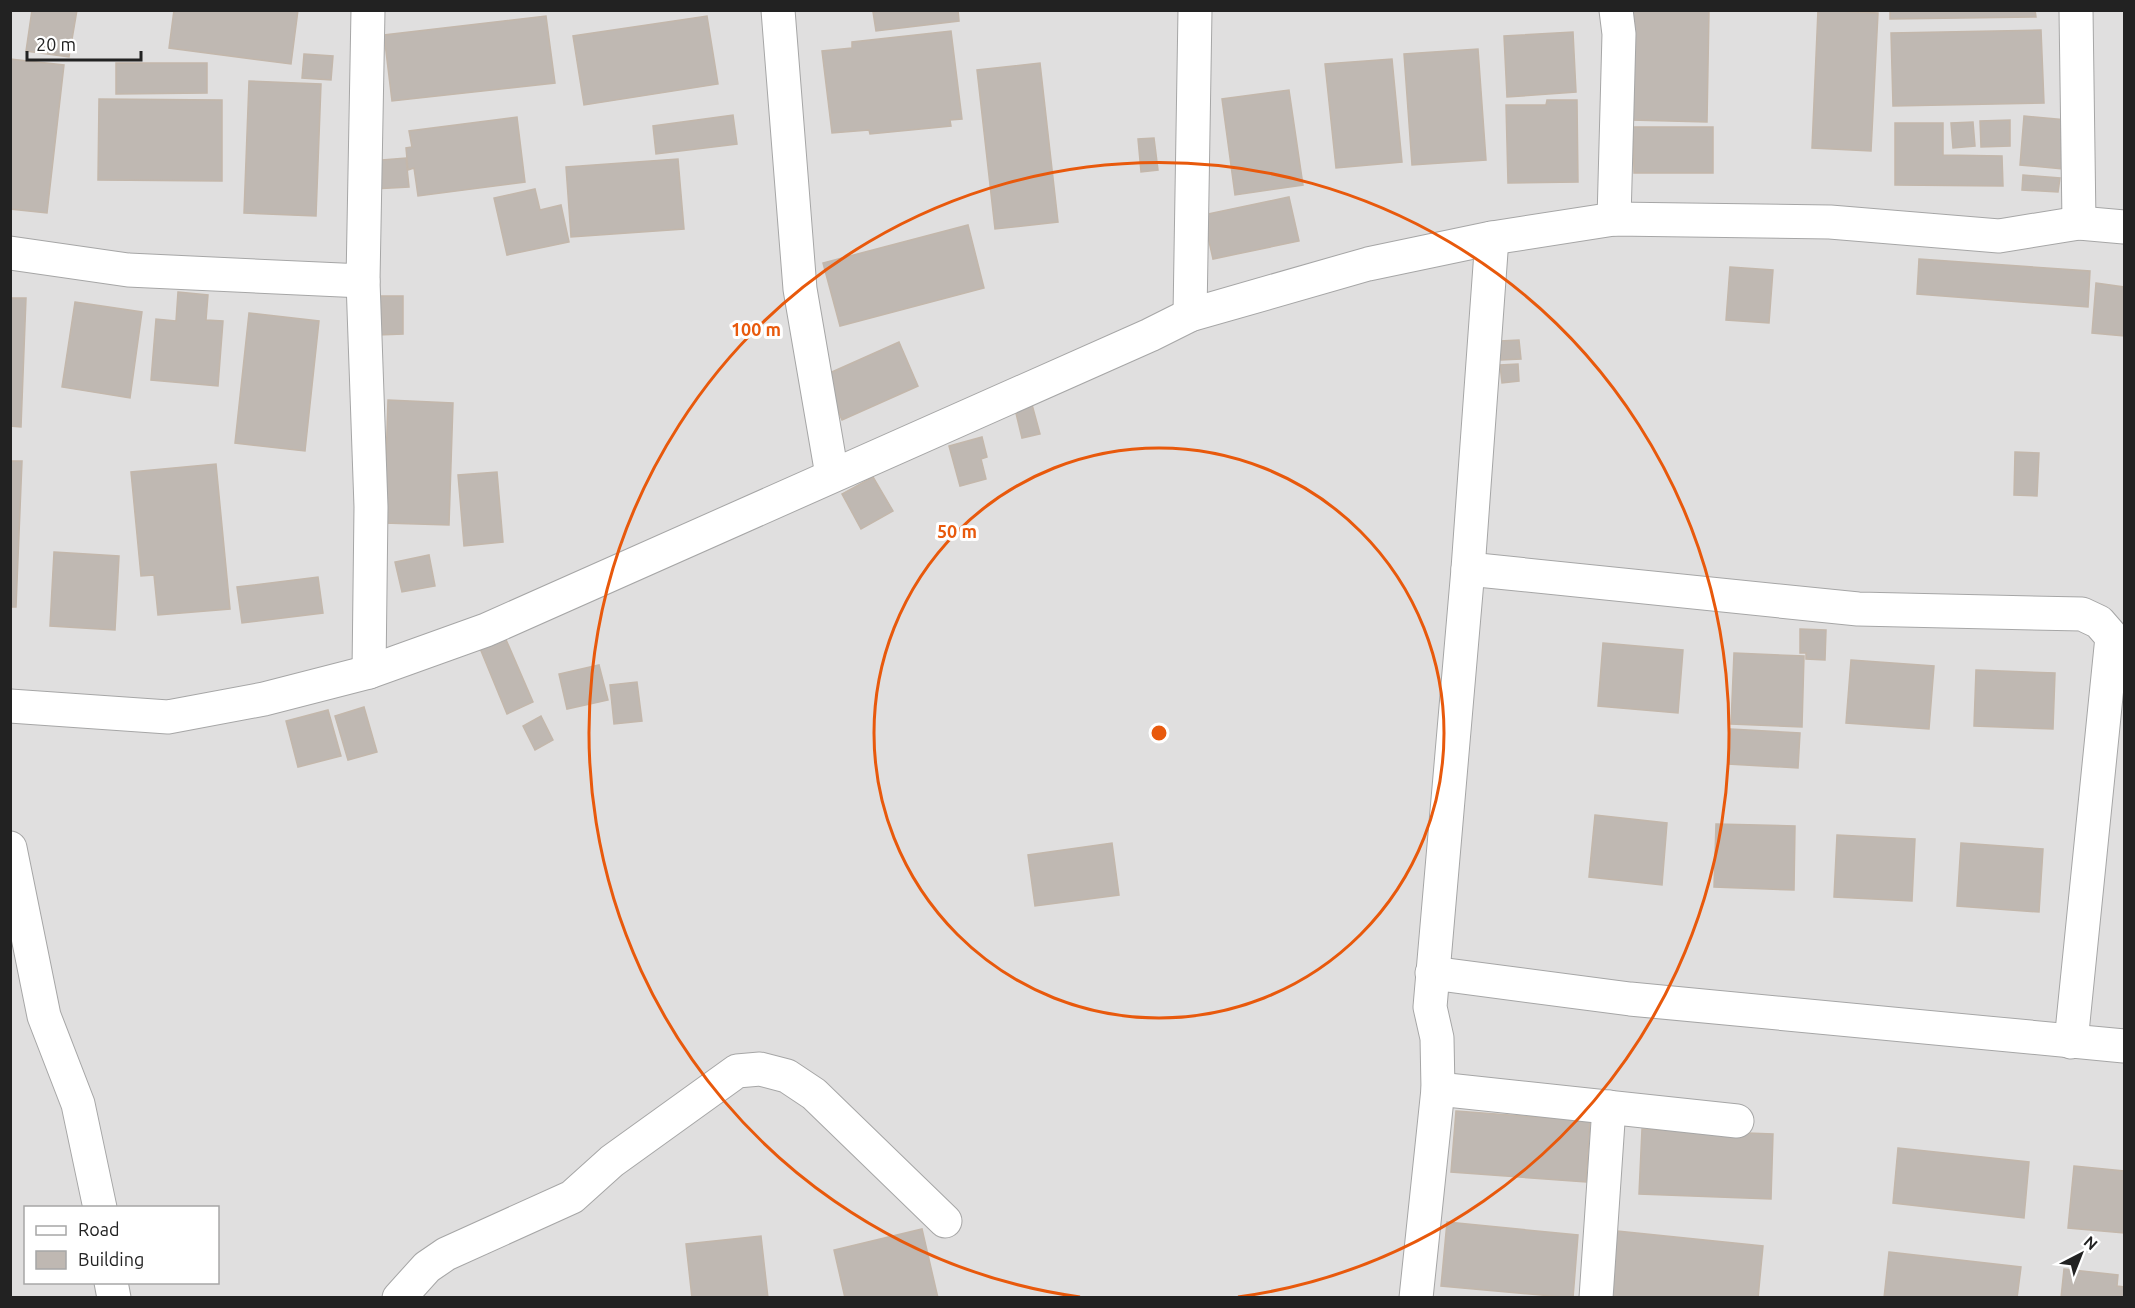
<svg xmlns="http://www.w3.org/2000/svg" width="2135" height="1308" font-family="Ubuntu,sans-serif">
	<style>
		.residential { fill: #e0dfdf; fill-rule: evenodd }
		.building { fill: #bfb8b2; stroke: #c3b7ab; stroke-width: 1.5 }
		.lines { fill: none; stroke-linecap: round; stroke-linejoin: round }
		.minor-casing { stroke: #a6a6a6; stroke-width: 35 }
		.minor { stroke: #fff; stroke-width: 33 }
		.ring { fill: none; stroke: #e8590c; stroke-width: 3 }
		.centre { fill: #e8590c; stroke: #fff; stroke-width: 3 }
		.ring-label { font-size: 18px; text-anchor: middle; font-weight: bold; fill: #e8590c; stroke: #fff; stroke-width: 6; stroke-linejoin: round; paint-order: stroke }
	</style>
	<rect width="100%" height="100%" fill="#f2efe9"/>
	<path class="residential" d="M10 11H2124V1297H11ZM26 1208H218V1282H26Z"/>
	<g class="building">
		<path d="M32 10H77L69 57 26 51Z"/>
		<path d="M174 10H298L291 64 169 48Z"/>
		<path d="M886 10H958L959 21 876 31 873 12Z"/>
		<path d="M1633 10H1709L1707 122 1631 120Z"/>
		<path d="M1818 10 1878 13 1871 151 1812 148Z"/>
		<path d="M1890 10H2035L2036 17 1890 19Z"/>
		<path d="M546 16 555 83 392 101 384 35Z"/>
		<path d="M707 16 718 84 584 105 573 36Z"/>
		<path d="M2041 30 2044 103 1893 106 1891 33Z"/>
		<path d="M951 31 962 119 950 120 951 126 870 134 869 130 832 133 822 51 852 48V42Z"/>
		<path d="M1573 32 1576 92 1507 97 1504 36Z"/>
		<path d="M1478 49 1486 160 1412 165 1404 54Z"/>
		<path d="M304 54 333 56 331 80 302 78Z"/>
		<path d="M10 59 64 65 47 213 10 209Z"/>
		<path d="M1392 59 1402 162 1336 168 1325 64Z"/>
		<path d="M116 63H207V93L116 94Z"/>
		<path d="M1040 63 1058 222 995 229 977 70Z"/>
		<path d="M249 81 321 84 316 216 244 213Z"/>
		<path d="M1289 90 1303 185 1235 195 1222 99Z"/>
		<path d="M99 99 222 100V181L98 180Z"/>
		<path d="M1547 100H1577L1578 182 1508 183 1506 105H1546Z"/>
		<path d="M733 115 737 144 656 154 653 126Z"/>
		<path d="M2024 116 2067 120 2063 169 2020 165Z"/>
		<path d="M517 117 525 182 418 196 414 168 408 170 406 148 412 147 409 131Z"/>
		<path d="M2010 120V146L1981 147 1980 121Z"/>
		<path d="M1973 122 1975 146 1953 148 1951 123Z"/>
		<path d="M1895 123H1943V155L2002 156 2003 186 1895 185Z"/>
		<path d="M1633 127H1713V173H1634Z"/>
		<path d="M1154 138 1158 170 1141 172 1138 139Z"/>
		<path d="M406 158 409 187 373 189 370 161Z"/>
		<path d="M678 159 684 229 571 237 566 167Z"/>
		<path d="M2023 175 2060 178 2058 192 2022 190Z"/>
		<path d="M535 189 540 210 561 205 569 242 507 255 494 198Z"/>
		<path d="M1289 197 1299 241 1213 259 1203 215Z"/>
		<path d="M968 225 984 288 840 326 823 263Z"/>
		<path d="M1919 259 2090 271 2088 307 1917 294Z"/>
		<path d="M1730 267 1773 270 1769 323 1726 320Z"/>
		<path d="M2096 283 2124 287V336L2092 333Z"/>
		<path d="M178 292 208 295 206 320 223 321 218 386 151 380 156 319 176 321Z"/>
		<path d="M377 296H403V334L378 335Z"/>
		<path d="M10 298H26L21 427 10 426Z"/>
		<path d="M75 302 142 312 130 398 62 387Z"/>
		<path d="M249 313 319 321 305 451 235 443Z"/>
		<path d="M1519 340 1521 359 1501 360 1500 341Z"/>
		<path d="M899 342 918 386 842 420 823 376Z"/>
		<path d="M1518 364 1519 381 1502 383 1500 365Z"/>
		<path d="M388 400 453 403 449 525 384 523Z"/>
		<path d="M1031 401 1040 434 1022 438 1014 405Z"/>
		<path d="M982 437 987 457 981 459 986 479 960 486 949 446Z"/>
		<path d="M2015 452 2039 453 2037 496 2014 495Z"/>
		<path d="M10 461H22L16 607H10Z"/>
		<path d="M216 464 230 609 158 615 154 575 141 576 131 472Z"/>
		<path d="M497 472 503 542 464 546 458 475Z"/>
		<path d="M873 477 893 511 861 529 842 494Z"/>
		<path d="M54 552 119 556 115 630 50 626Z"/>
		<path d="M429 555 435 586 402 592 395 562Z"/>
		<path d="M318 577 323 613 242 623 237 587Z"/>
		<path d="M1800 629 1826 630 1825 660 1806 659V653H1800Z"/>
		<path d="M504 635 533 702 507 714 479 646Z"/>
		<path d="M1603 643 1683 650 1678 713 1598 706Z"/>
		<path d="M1734 653 1804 656 1802 727 1731 724Z"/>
		<path d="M1851 660 1934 666 1929 729 1846 723Z"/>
		<path d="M599 665 608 700 567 709 559 674Z"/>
		<path d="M1976 670 2055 673 2053 729 1974 726Z"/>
		<path d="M637 682 642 721 614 724 610 685Z"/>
		<path d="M364 707 377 752 348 760 335 716Z"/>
		<path d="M328 710 341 756 298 767 286 721Z"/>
		<path d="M541 716 553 740 535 750 523 726Z"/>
		<path d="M1730 729 1800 733 1798 768 1728 764Z"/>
		<path d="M1595 815 1667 823 1662 885 1589 877Z"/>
		<path d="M1716 824 1795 826 1794 890 1714 887Z"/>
		<path d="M1837 835 1915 839 1912 901 1834 897Z"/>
		<path d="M1112 843 1119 895 1035 906 1028 855Z"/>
		<path d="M1961 843 2043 849 2039 912 1957 906Z"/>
		<path d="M1456 1111 1590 1121 1586 1182 1451 1172Z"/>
		<path d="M1642 1129 1773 1134 1771 1199 1639 1194Z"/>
		<path d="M1898 1148 2029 1162 2024 1218 1893 1203Z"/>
		<path d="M2074 1166 2124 1171V1233L2068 1228Z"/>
		<path d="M1447 1222 1578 1235 1573 1298 1441 1286Z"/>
		<path d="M922 1229 938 1298H845L834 1250Z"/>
		<path d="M1617 1231 1763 1246 1758 1298H1611Z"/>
		<path d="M761 1236 768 1298H692L686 1244Z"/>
		<path d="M1889 1252 2021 1267 2017 1298H1884Z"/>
		<path d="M2064 1269 2118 1275 2117 1286 2124 1287V1298H2061Z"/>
	</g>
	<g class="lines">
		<g class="minor-casing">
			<g id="minor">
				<path d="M368 10 363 281 371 507 369 672"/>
				<path d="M778 10 800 289 832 475"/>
				<path d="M2076 10 2079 223"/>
				<path d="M1614 219 1619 34 1616 10"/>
				<path d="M10 253 128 270 363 281"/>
				<path d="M1190 315 1195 10"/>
				<path d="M1468 569 1858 609 2082 614 2099 622 2112 637 2071 1042"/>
				<path d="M10 706 168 717 264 699 369 672 486 630 1150 335 1190 315 1368 264 1492 238 1614 219 1830 222 1999 236 2079 223 2124 227"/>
				<path d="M10 848 44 1016 78 1104 100 1208"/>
				<path d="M1432 973 1630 999 2124 1046"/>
				<path d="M1438 1089 1737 1121"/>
				<path d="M111 1282 114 1298"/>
				<path d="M399 1298 427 1267 446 1254 572 1197 612 1161 737 1071 760 1069 787 1076 814 1094 945 1221"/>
				<path d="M1416 1298 1438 1089 1437 1038 1430 1007 1468 569 1492 238"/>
				<path d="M1596 1298 1609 1107"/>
			</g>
		</g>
		<use href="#minor" class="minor"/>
	</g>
	<g class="ring">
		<circle cx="1159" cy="733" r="285"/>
		<path d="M1080 1297A570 570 0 1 1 1238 1297"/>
	</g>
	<circle cx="1159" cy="733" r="9" class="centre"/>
	<g class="ring-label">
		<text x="756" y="336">100 m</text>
		<text x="957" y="538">50 m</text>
	</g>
	<rect width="2135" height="1308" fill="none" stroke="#222222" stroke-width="24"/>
	<rect x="24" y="1206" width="195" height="78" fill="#ffffff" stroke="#a7a7a7" stroke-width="1.5"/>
	<rect x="36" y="1226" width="30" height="9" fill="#ffffff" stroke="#a7a7a7" stroke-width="1.5"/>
	<text x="78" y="1236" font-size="18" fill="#222222">Road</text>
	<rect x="36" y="1251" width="30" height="18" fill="#bfb8b2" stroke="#a7a7a7" stroke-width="1.5"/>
	<text x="78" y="1266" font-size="18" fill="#222222">Building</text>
	<g transform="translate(2081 1254) rotate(42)" stroke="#ffffff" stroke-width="4.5" paint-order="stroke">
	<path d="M0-4.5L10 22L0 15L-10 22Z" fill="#222222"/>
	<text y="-9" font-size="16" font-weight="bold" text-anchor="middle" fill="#222222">N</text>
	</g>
	<path d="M27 51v9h114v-9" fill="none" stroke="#222222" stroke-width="3"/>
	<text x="36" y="51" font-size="18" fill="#222222" stroke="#ffffff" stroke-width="4.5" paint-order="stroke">20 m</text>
</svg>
